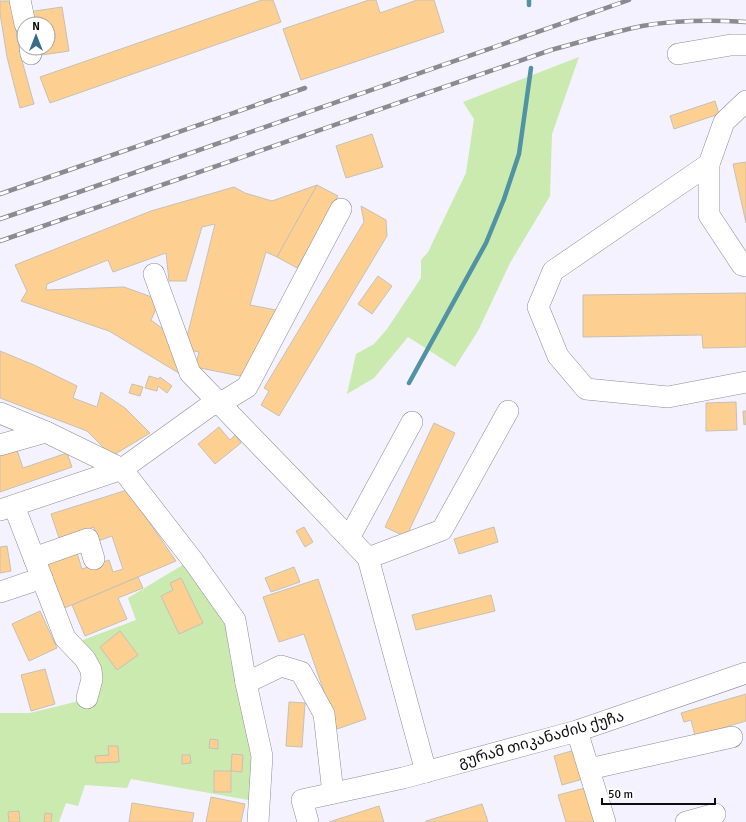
<svg xmlns="http://www.w3.org/2000/svg" width="746" height="822" font-family="Signika,'Noto Sans Georgian',sans-serif">
	<style>
		.green { fill: #caeaaf }
		.lines { fill: none; stroke-linecap: round; stroke-linejoin: round }
		.stream { stroke: #5193a4; stroke-width: 4.5 }
		.building { fill: #fdd091; stroke: #c7c0b7 }
		.minor-casing { stroke: #8e8d97; stroke-width: 22 }
		.minor { stroke: #fff; stroke-width: 21 }
		.rail-casing { stroke: #8b8a92; stroke-width: 4.5 }
		.rail { stroke: #fff; stroke-width: 3; stroke-dasharray: 9; stroke-linecap: butt }
		.labels { text-anchor: middle; dominant-baseline: central; stroke-width: 3; stroke-linejoin: round; paint-order: stroke }
		.street-label { font-size: 15px; fill: #0d0d10; stroke: #fff }
	</style>
	<rect width="100%" height="100%" fill="#f3f2fe"/>
	<g class="green">
		<path d="M579 57 552 134 550 196 510 263 478 331 455 367 408 337 374 378 347 394 356 354 374 344 387 329 421 278V260L428 252 466 173 474 119 463 102Z"/>
		<path d="M186 563 215 601 226 627 231 663 246 711 254 753V801L131 779 127 788 85 785 78 806 66 803 59 822H0V713H30L79 701 88 707 75 643 136 620 128 598Z"/>
	</g>
	<g class="lines">
		<g class="stream">
			<path d="M529 5V0"/>
			<path d="M409 383 486 243 504 199 519 154 531 68"/>
		</g>
	</g>
	<g class="building">
		<path d="M262 0H273L281 22 50 103 40 77Z"/>
		<path d="M369 0H376L380 13 417 0H434L444 32 301 80 283 29Z"/>
		<path d="M0 1H11L21 57 34 104 20 108 7 57 0 13Z"/>
		<path d="M62 7 69 51 35 56 34 48H48V24H30L28 12Z"/>
		<path d="M715 101 719 114 674 129 670 116Z"/>
		<path d="M372 134 383 167 346 178 336 146Z"/>
		<path d="M746 162V223L733 164Z"/>
		<path d="M317 185 277 257 266 252 250 305 281 311 254 365 240 376 195 367 199 352 184 349 215 224 202 227 186 281H169L166 253 113 272 108 260 47 284 46 290 124 287 160 300 151 320 171 335 182 375 109 331 21 301 27 291 15 265 151 211 234 187 245 193 272 201Z"/>
		<path d="M317 185 338 196 297 268 277 257Z"/>
		<path d="M361 206 386 220 387 236 279 416 261 405 269 391 264 388 364 222Z"/>
		<path d="M378 276 392 286 372 314 358 304Z"/>
		<path d="M746 293V347L703 348 702 335 583 337V295Z"/>
		<path d="M0 351 34 365 77 386 73 398 97 407 101 392 125 408 150 433 112 456 87 431 0 398Z"/>
		<path d="M149 376 159 379 160 377 172 386 167 393 158 386 157 391 145 388Z"/>
		<path d="M132 384 143 387 140 396 129 393Z"/>
		<path d="M736 402 737 430 706 431V403Z"/>
		<path d="M743 411H746V424L744 425Z"/>
		<path d="M434 423 455 433 406 537 385 527Z"/>
		<path d="M219 427 230 440 235 435 241 443 215 464 198 444Z"/>
		<path d="M16 447 23 468 67 453 72 467 0 492V453Z"/>
		<path d="M127 490 176 561 62 609 44 560 77 553 82 569 109 560 113 572 123 569 112 536 98 541 94 527 59 538 51 514Z"/>
		<path d="M304 527 313 542 305 547 296 531Z"/>
		<path d="M494 527 498 542 459 554 454 539Z"/>
		<path d="M7 546 11 571 0 573V547Z"/>
		<path d="M294 567 300 582 271 592 265 578Z"/>
		<path d="M138 577 143 588 118 598 127 619 85 636 72 605Z"/>
		<path d="M181 578 203 623 179 634 161 596 173 590 170 583Z"/>
		<path d="M318 579 366 719 337 729 304 634 279 642 263 597Z"/>
		<path d="M491 595 495 611 416 630 412 615Z"/>
		<path d="M40 611 57 648 29 661 12 624Z"/>
		<path d="M120 631 138 655 117 670 100 647Z"/>
		<path d="M45 669 55 704 31 711 21 675Z"/>
		<path d="M746 694V721L695 736 691 720 684 722 681 713Z"/>
		<path d="M289 702 305 703 302 747 286 746Z"/>
		<path d="M210 739 218 740V749L209 748Z"/>
		<path d="M108 746H118L119 762 96 763 95 756 109 755Z"/>
		<path d="M575 750 583 779 562 785 554 756Z"/>
		<path d="M232 754 243 755 242 772 231 771Z"/>
		<path d="M182 755H190L191 763 182 764Z"/>
		<rect x="214" y="771" width="17" height="21"/>
		<path d="M585 788 595 822H566L558 795Z"/>
		<path d="M211 797 245 804 241 822H206Z"/>
		<path d="M132 803 194 813 192 822H129Z"/>
		<path d="M482 804 488 822H426V821Z"/>
		<path d="M379 806 384 822H329Z"/>
		<path d="M19 811 20 822H9L8 812Z"/>
		<path d="M45 813 52 814 51 822H44Z"/>
	</g>
	<g class="lines">
		<g class="minor-casing">
			<g id="minor">
				<path d="M20 0 25 24"/>
				<path d="M30 48 31 54"/>
				<path d="M678 54 731 45H746"/>
				<path d="M746 101 724 122 709 164V215L742 265 746 266"/>
				<path d="M709 164 553 271 538 307 558 356 586 389 668 397 746 382"/>
				<path d="M154 274 190 373 312 499 368 558 426 772"/>
				<path d="M0 413 46 432 122 469 194 562 235 620 246 683 262 756 258 822"/>
				<path d="M0 445 46 432"/>
				<path d="M14 506 65 638 85 659 91 670 92 679 87 698"/>
				<path d="M0 510 122 469 211 405 219 404 247 387 341 209"/>
				<path d="M349 538 412 422"/>
				<path d="M34 558 88 539 94 559"/>
				<path d="M368 558 442 530 508 411"/>
				<path d="M0 592 42 578"/>
				<path d="M246 683 281 666 301 672 324 714 333 793"/>
				<path d="M577 731 605 822"/>
				<path d="M589 769 732 737"/>
				<path d="M308 822 302 800 403 778 577 731 746 673"/>
				<path d="M686 822 715 814"/>
			</g>
		</g>
		<use href="#minor" class="minor"/>
		<g class="rail-casing">
			<g id="rail">
				<path d="M0 194 305 88"/>
				<path d="M0 219 59 199 629 0"/>
				<path d="M0 241 551 50C581 42 612 32 642 26 677 20 712 20 746 22"/>
			</g>
		</g>
		<use href="#rail" class="rail"/>
	</g>
	<g class="labels">
		<g class="street-label">
			<text transform="translate(541 739) rotate(-16)">გურამ თიკანაძის ქუჩა</text>
		</g>
	</g>
	<g transform="translate(36 36)"><circle r="19" fill="#ffffff" stroke="#9e9e9f"/>
	<path d="M0-3L7 15L0 10L-7 15Z" fill="#376d88"/>
	<text y="-6" font-size="11" font-weight="bold" text-anchor="middle" fill="#0d0d10">N</text>
	</g>
	<path d="M602 798v6h113v-6" fill="none" stroke="#0d0d10" stroke-width="2"/>
	<text x="608" y="798" font-size="12" fill="#0d0d10" stroke="#ffffff" stroke-width="3" paint-order="stroke">50 m</text>
</svg>
